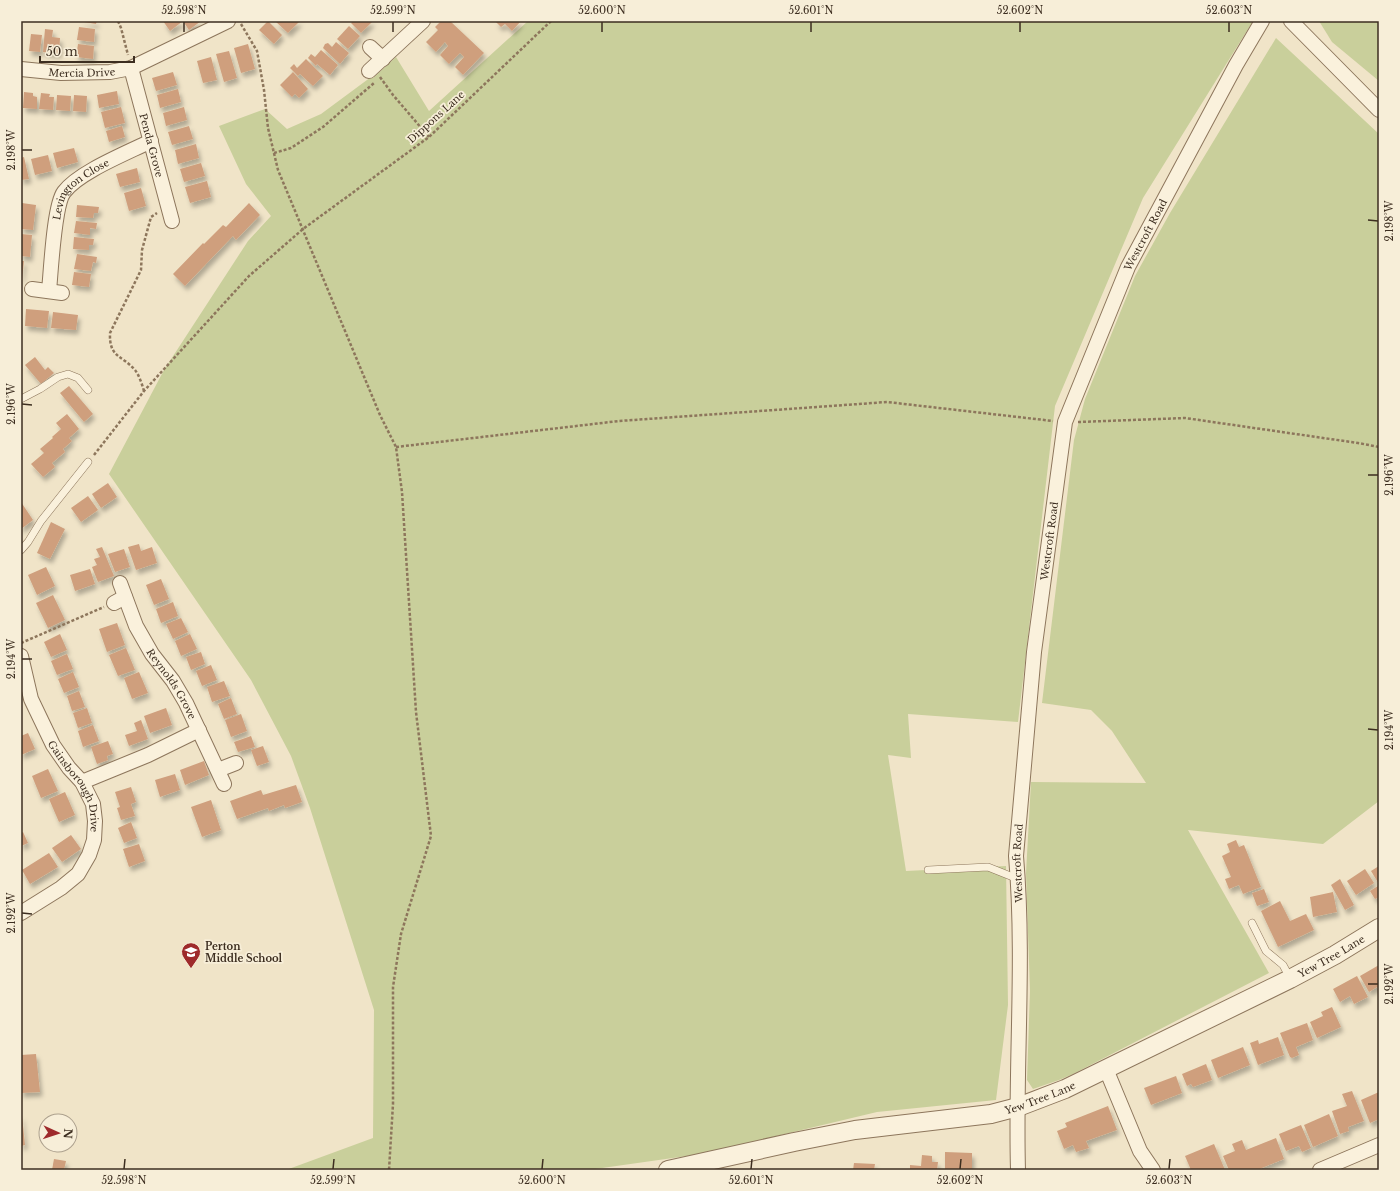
<svg xmlns="http://www.w3.org/2000/svg" width="1400" height="1191" font-family="'Libre Baskerville',serif">
	<style>
		.green { fill: #c9cf9b }
		.building { fill: #cf9f7d; filter: url(#shadow) }
		.lines { fill: none; stroke-linecap: round; stroke-linejoin: round }
		.service-casing { stroke: #8d765c; stroke-width: 8 }
		.minor-casing { stroke: #8d765c; stroke-width: 16 }
		.tertiary-casing { stroke: #8d765c; stroke-width: 20 }
		.path { stroke: #8d765c; stroke-width: 2.5; stroke-dasharray: 3 2; stroke-linecap: butt }
		.service { stroke: #faf1dc; stroke-width: 7 }
		.minor { stroke: #faf1dc; stroke-width: 14 }
		.tertiary { stroke: #faf1dc; stroke-width: 18 }
		.ticks { fill: none; stroke: #3d2e20; stroke-width: 1.5 }
		.labels { text-anchor: middle; dominant-baseline: central; stroke-width: 3.5; stroke-linejoin: round; paint-order: stroke }
		.street-label { font-size: 10px; fill: #3d2e20; stroke: #f7eed8 }
		.poi-label { font-size: 10px; font-weight: bold; fill: #3d2e20; stroke: #f7eed8; text-anchor: start }
		.neatline { fill: none; stroke: #3d2e20; stroke-width: 1.5 }
		.ticks-label { font-size: 10px; text-anchor: middle; fill: #3d2e20 }
	</style>
	<defs>
		<filter id="shadow"><feDropShadow dx="2.5" dy="4.5" stdDeviation="2" flood-color="#0004"/></filter>
	</defs>
	<rect width="100%" height="100%" fill="#f0e4c8"/>
	<g class="green">
		<path d="M528 21H1253L1143 198 1055 406 1018 722 908 714 911 758 888 755 906 871 1006 866 1008 1005 996 1100 877 1112 701 1154 588 1170H286L373 1138 374 1010 310 808 291 756 251 680 109 474 164 370 248 241 271 216 246 184 219 126 265 109 287 129 321 114 371 77 373 78 396 57 429 111Z"/>
		<path d="M1319 21H1379V81L1332 42Z"/>
		<path d="M1276 38 1379 134V801L1323 844 1188 830 1269 973 1073 1074 1059 1080 1033 1089 1027 1080 1030 991 1026 873 1031 782 1146 783 1112 731 1091 710 1042 703 1074 440 1085 399 1135 276 1170 213Z"/>
	</g>
	<g class="building">
		<path d="M78 21H97L96 24Z"/>
		<path d="M163 21H201L189 30 183 21 170 31Z"/>
		<path d="M268 21 282 35 274 44 259 30Z"/>
		<path d="M275 21H300L288 33Z"/>
		<path d="M353 21H373L361 33 351 23Z"/>
		<path d="M441 21H450L484 53 463 75 455 67 464 57 460 53 449 64 440 55 448 46 445 42 436 52 426 42 438 30 435 27Z"/>
		<path d="M495 21H521L512 31 505 24 501 27Z"/>
		<path d="M349 26 360 36 348 49 337 39Z"/>
		<path d="M79 27 95 29 94 42 77 40Z"/>
		<path d="M45 29 53 30 52 37 60 38 59 54 43 52Z"/>
		<path d="M31 34 42 35 40 52 29 51Z"/>
		<path d="M336 42 349 53 340 64 323 48 325 44 328 43 332 47Z"/>
		<path d="M78 44 94 46 93 59 76 57Z"/>
		<path d="M248 44 255 69 241 73 234 48Z"/>
		<path d="M321 50 338 65 330 75 317 64 316 66 308 58 311 54 315 57Z"/>
		<path d="M229 51 237 78 224 82 216 54Z"/>
		<path d="M211 57 217 80 203 83 197 61Z"/>
		<path d="M306 59 323 76 313 86 300 74 298 76 290 68 294 64 297 68Z"/>
		<path d="M173 72 177 85 156 91 152 78Z"/>
		<path d="M293 72 308 89 299 98 295 94 292 97 280 85Z"/>
		<path d="M178 89 181 102 160 108 157 95Z"/>
		<path d="M117 91 119 104 99 108 97 95Z"/>
		<path d="M24 92 33 93V96L37 97V109L23 108Z"/>
		<path d="M41 93 50 94 49 97H54L53 110 39 109Z"/>
		<path d="M57 95 71 96 70 111 56 110Z"/>
		<path d="M74 95 87 96 86 112 73 111Z"/>
		<path d="M121 107 125 123 105 128 101 112Z"/>
		<path d="M184 107 187 120 166 126 163 113Z"/>
		<path d="M122 126 125 137 109 142 106 131Z"/>
		<path d="M189 126 193 139 172 145 168 132Z"/>
		<path d="M196 144 199 158 178 164 175 150Z"/>
		<path d="M74 148 78 162 57 168 53 153Z"/>
		<path d="M48 155 52 171 35 175 31 159Z"/>
		<path d="M24 157 29 179 21 180V158Z"/>
		<path d="M201 163 205 176 184 182 180 169Z"/>
		<path d="M137 168 140 182 120 187 116 174Z"/>
		<path d="M207 181 211 197 190 203 185 187Z"/>
		<path d="M141 188 146 206 129 211 124 193Z"/>
		<path d="M22 203 36 205 33 230 21 229Z"/>
		<path d="M249 203 260 215 236 240 233 236 185 286 173 274 203 243 204 244 223 225 226 227Z"/>
		<path d="M77 205 99 207 98 213H94L93 218 76 217Z"/>
		<path d="M76 221 97 223 96 229 90 228V235L74 233Z"/>
		<path d="M21 234 32 235 30 257 21 256Z"/>
		<path d="M74 237 94 239 93 245H89V250L73 249Z"/>
		<path d="M77 254 97 257 96 263 93 262 91 271 74 269Z"/>
		<path d="M21 261H24L22 279H21Z"/>
		<path d="M74 272 91 274 89 287 72 285Z"/>
		<path d="M26 309 49 311 47 328 25 326Z"/>
		<path d="M53 312 78 315 76 330 51 328Z"/>
		<path d="M35 357 45 370 48 367 54 373 41 384 25 365Z"/>
		<path d="M69 386 93 414 84 422 60 393Z"/>
		<path d="M67 414 79 429 69 438 72 441 63 449 65 452 52 463 55 467 43 477 31 464 44 453 40 449 53 438 52 437 61 429 56 423Z"/>
		<path d="M108 483 117 497 101 508 92 494Z"/>
		<path d="M88 496 98 510 81 522 71 508Z"/>
		<path d="M21 502 33 520 21 529Z"/>
		<path d="M51 522 65 529 50 559 37 553Z"/>
		<path d="M139 544 141 551 152 547 157 563 136 570 128 547Z"/>
		<path d="M102 547 114 576 98 582 92 567 97 565 94 559 100 557 96 549Z"/>
		<path d="M124 549 130 567 115 572 108 554Z"/>
		<path d="M46 567 55 586 37 595 28 575Z"/>
		<path d="M90 569 95 584 75 591 70 575Z"/>
		<path d="M161 579 169 599 154 605 146 585Z"/>
		<path d="M53 595 65 620 48 628 36 603Z"/>
		<path d="M173 602 178 616 161 623 156 609Z"/>
		<path d="M181 618 188 632 173 639 166 624Z"/>
		<path d="M117 623 125 645 107 652 99 629Z"/>
		<path d="M60 634 67 650 51 657 44 642Z"/>
		<path d="M190 634 197 649 181 656 175 641Z"/>
		<path d="M126 648 135 670 118 676 109 655Z"/>
		<path d="M201 652 205 664 191 670 186 657Z"/>
		<path d="M67 654 73 669 57 675 51 661Z"/>
		<path d="M211 665 217 680 202 686 196 671Z"/>
		<path d="M73 672 79 687 64 693 58 679Z"/>
		<path d="M139 672 148 693 132 699 124 678Z"/>
		<path d="M224 681 230 696 212 702 207 687Z"/>
		<path d="M79 691 85 707 72 711 67 696Z"/>
		<path d="M231 698 237 714 224 719 218 704Z"/>
		<path d="M87 708 92 723 78 728 73 713Z"/>
		<path d="M166 708 172 725 150 733 144 716Z"/>
		<path d="M241 714 247 731 231 737 225 720Z"/>
		<path d="M141 720 148 739 129 746 125 735 137 731 134 723Z"/>
		<path d="M93 725 99 741 83 747 78 731Z"/>
		<path d="M28 733 35 749 21 755V736Z"/>
		<path d="M251 736 255 747 238 752 234 742Z"/>
		<path d="M108 741 113 754 107 756 108 760 97 764 91 747Z"/>
		<path d="M263 746 269 762 257 766 251 750Z"/>
		<path d="M204 761 209 775 185 785 180 770Z"/>
		<path d="M48 769 58 791 41 798 32 776Z"/>
		<path d="M175 774 180 790 160 797 155 780Z"/>
		<path d="M296 785 302 802 285 808 284 805 269 811 268 808 237 819 230 801 261 790 263 795Z"/>
		<path d="M131 787 136 802 131 804 135 816 121 820 117 808 120 807 115 792Z"/>
		<path d="M65 792 75 815 59 822 49 799Z"/>
		<path d="M211 800 221 830 202 837 191 807Z"/>
		<path d="M131 822 137 838 124 843 118 828Z"/>
		<path d="M23 832 28 843 21 846V833Z"/>
		<path d="M71 835 81 849 62 862 52 848Z"/>
		<path d="M1236 840 1239 847 1244 845 1261 887 1243 894 1239 885 1229 889 1225 879 1231 877 1222 856 1230 852 1227 844Z"/>
		<path d="M139 844 145 861 129 867 123 849Z"/>
		<path d="M49 853 58 867 30 884 22 870Z"/>
		<path d="M1379 866V884L1371 871Z"/>
		<path d="M1365 869 1374 883 1356 895 1347 881Z"/>
		<path d="M1340 879 1354 905 1345 910 1331 885Z"/>
		<path d="M1378 886 1379 897 1375 899 1370 891Z"/>
		<path d="M1264 889 1269 902 1257 906 1252 893Z"/>
		<path d="M1333 892 1337 912 1313 917 1310 897Z"/>
		<path d="M1280 901 1290 921 1306 914 1314 930 1278 947 1261 911Z"/>
		<path d="M1379 965V991L1377 987 1369 992 1360 976Z"/>
		<path d="M1357 976 1368 997 1354 1004 1350 996 1340 1002 1333 989Z"/>
		<path d="M1332 1007 1341 1027 1317 1038 1310 1022 1323 1016 1321 1012Z"/>
		<path d="M1307 1023 1313 1040 1296 1047 1299 1055 1292 1058 1290 1057 1280 1033Z"/>
		<path d="M1278 1037 1284 1055 1258 1065 1250 1043 1258 1040 1259 1044Z"/>
		<path d="M1243 1047 1250 1065 1218 1078 1211 1060Z"/>
		<path d="M36 1054 40 1092 21 1093V1055Z"/>
		<path d="M1206 1064 1212 1080 1193 1087 1191 1084 1187 1086 1182 1074Z"/>
		<path d="M1176 1076 1182 1093 1151 1105 1144 1088Z"/>
		<path d="M1352 1091 1364 1121 1348 1127 1349 1131 1340 1134 1332 1111 1347 1106 1342 1094Z"/>
		<path d="M1379 1092V1119L1370 1123 1361 1100Z"/>
		<path d="M1108 1106 1117 1130 1086 1141 1089 1148 1076 1152 1073 1145 1064 1149 1057 1131 1067 1127 1065 1123Z"/>
		<path d="M1329 1114 1338 1136 1313 1147 1304 1125Z"/>
		<path d="M21 1116H22L25 1145 21 1146Z"/>
		<path d="M1301 1125 1311 1148 1302 1152 1299 1146 1286 1151 1279 1134Z"/>
		<path d="M1276 1138 1284 1159 1257 1170H1229L1223 1156 1235 1151 1232 1144 1242 1140 1246 1150Z"/>
		<path d="M1214 1144 1225 1170H1191L1185 1156Z"/>
		<path d="M945 1152 972 1153V1170H945Z"/>
		<path d="M922 1155 932 1156V1162H938L937 1170H910V1165L921 1166Z"/>
		<path d="M54 1159 66 1161 64 1170H52Z"/>
		<path d="M854 1163 875 1164 874 1170H853Z"/>
	</g>
	<g class="lines">
		<g class="service-casing">
			<g id="service">
				<path d="M21 399 40 389 58 377 68 374 78 378 88 390"/>
				<path d="M21 550 28 542 41 521 88 462"/>
				<path d="M928 870 988 867 1018 879"/>
				<path d="M1252 923 1266 951 1283 965 1290 978"/>
			</g>
		</g>
		<g class="minor-casing">
			<g id="minor">
				<path d="M1291 21 1379 110"/>
				<path d="M370 47 383 59"/>
				<path id="s1" d="M131 68 172 221"/>
				<path id="s2" d="M21 69 61 73 110 72 131 68 228 21"/>
				<path d="M369 71 423 21"/>
				<path d="M32 289 62 293"/>
				<path id="s3" d="M49 291C51 271 54 205 64 192 79 172 127 153 151 141"/>
				<path id="s4" d="M120 583 136 626 152 654 173 681 186 703 224 784"/>
				<path d="M114 603 125 597"/>
				<path id="s5" d="M21 656 31 699 53 745 69 768 82 782 93 804 95 821 94 840 89 855 78 874 61 888 21 913"/>
				<path d="M218 770 236 763"/>
				<path d="M82 782 148 755 199 730"/>
				<path d="M1106 1069 1140 1151 1153 1170"/>
				<path id="s6" d="M1018 1170C1015 1065 1025 960 1016 856L1034 652 1065 422 1128 267 1236 65 1262 21"/>
				<path d="M1320 1170 1379 1145"/>
			</g>
		</g>
		<g class="tertiary-casing">
			<g id="tertiary">
				<path id="s7" d="M668 1170 794 1142 855 1130 991 1114 1018 1107 1065 1089 1290 979 1335 955 1379 928"/>
			</g>
		</g>
		<g class="path">
			<path d="M118 21 121 28 128 55"/>
			<path d="M241 24 257 51 264 90 268 128 278 170 380 415 396 447 402 492 416 712 431 836 401 934 393 987V1104L389 1170"/>
			<path d="M380 77 393 95 429 137"/>
			<path d="M274 153 291 148 323 127 374 83"/>
			<path d="M144 391C142 384 139 375 135 370 122 355 109 358 110 333L141 270 142 250 151 217 157 213"/>
			<path d="M1078 422 1185 418 1358 443 1379 447"/>
			<path d="M396 447 619 421 887 402 1053 421"/>
			<path d="M94 455 144 391 249 276 303 229 429 137 551 21"/>
			<path d="M21 643 104 607"/>
		</g>
		<use href="#service" class="service"/>
		<use href="#minor" class="minor"/>
		<use href="#tertiary" class="tertiary"/>
	</g>
	<path class="ticks" d="M184 32V22M393 32V22M602 32V22M811 32V22M1020 32V22M1229 32V22M22 150H32M1368 220 1378 221M22 404 32 405M1368 475H1378M22 659H32M1368 729 1378 730M22 913 32 914M1368 984H1378M124 1169 125 1159M333 1169 334 1159M542 1169 543 1159M751 1169 752 1159M960 1169 961 1159M1169 1169 1170 1159"/>
	<defs>
		<g id="school-pin" transform="scale(1)"><path d="M0 17L-7.5 6A9.5 9.5 0 1 1 7.5 6Z" fill="#9e2a2b" stroke="#f7eed8"/><path d="M0-5L7-2L0 1L-7-2ZM-4 1L0 2.5L4 1V4Q0 6-4 4Z" fill="#fff"/></g>
	</defs>
	<g fill-rule="evenodd">
		<use href="#school-pin" x="191" y="952"/>
	</g>
	<g class="labels">
		<g class="street-label">
			<text stroke="none"><textPath href="#s2" startOffset="61">Mercia Drive</textPath></text>
			<text transform="translate(436 117) rotate(-42)">Dippons Lane</text>
			<text stroke="none"><textPath href="#s1" startOffset="80">Penda Grove</textPath></text>
			<text stroke="none"><textPath href="#s3" startOffset="113">Levington Close</textPath></text>
			<text stroke="none"><textPath href="#s6" startOffset="955">Westcroft Road</textPath></text>
			<text stroke="none"><textPath href="#s6" startOffset="631">Westcroft Road</textPath></text>
			<text stroke="none"><textPath href="#s4" startOffset="114">Reynolds Grove</textPath></text>
			<text stroke="none"><textPath href="#s5" startOffset="143">Gainsborough Drive</textPath></text>
			<text stroke="none"><textPath href="#s6" startOffset="307">Westcroft Road</textPath></text>
			<text stroke="none"><textPath href="#s7" startOffset="704">Yew Tree Lane</textPath></text>
			<text stroke="none"><textPath href="#s7" startOffset="380">Yew Tree Lane</textPath></text>
		</g>
		<g class="poi-label">
			<text x="205" y="946">Perton<tspan x="205" dy="12">Middle School</tspan></text>
		</g>
	</g>
	<rect width="1400" height="1191" fill="none" stroke="#f7eed8" stroke-width="44"/>
	<g transform="translate(58 1133) rotate(93)"><circle r="19" fill="#f7eed8" stroke="#ada18e"/>
	<path d="M0-3L7 15L0 10L-7 15Z" fill="#9e2a2b"/>
	<text y="-6" font-size="11" font-weight="bold" text-anchor="middle" fill="#3d2e20">N</text>
	</g>
	<path d="M40 56v6h94v-6" fill="none" stroke="#3d2e20" stroke-width="2"/>
	<text x="46" y="56" font-size="12" fill="#3d2e20" stroke="#f7eed8" stroke-width="3" paint-order="stroke">50 m</text>
	<rect x="22" y="22" width="1356" height="1147" class="neatline"/>
	<g class="ticks-label">
		<text x="184" y="14">52.598°N</text>
		<text x="393" y="14">52.599°N</text>
		<text x="602" y="14">52.600°N</text>
		<text x="811" y="14">52.601°N</text>
		<text x="1020" y="14">52.602°N</text>
		<text x="1229" y="14">52.603°N</text>
		<text transform="translate(11 150) rotate(-90)" y="4">2.198°W</text>
		<text transform="translate(1389 221) rotate(-90)" y="4">2.198°W</text>
		<text transform="translate(11 404) rotate(-90)" y="4">2.196°W</text>
		<text transform="translate(1389 475) rotate(-90)" y="4">2.196°W</text>
		<text transform="translate(11 659) rotate(-90)" y="4">2.194°W</text>
		<text transform="translate(1389 730) rotate(-90)" y="4">2.194°W</text>
		<text transform="translate(11 913) rotate(-90)" y="4">2.192°W</text>
		<text transform="translate(1389 984) rotate(-90)" y="4">2.192°W</text>
		<text x="124" y="1184">52.598°N</text>
		<text x="333" y="1184">52.599°N</text>
		<text x="542" y="1184">52.600°N</text>
		<text x="751" y="1184">52.601°N</text>
		<text x="960" y="1184">52.602°N</text>
		<text x="1169" y="1184">52.603°N</text>
	</g>
</svg>
